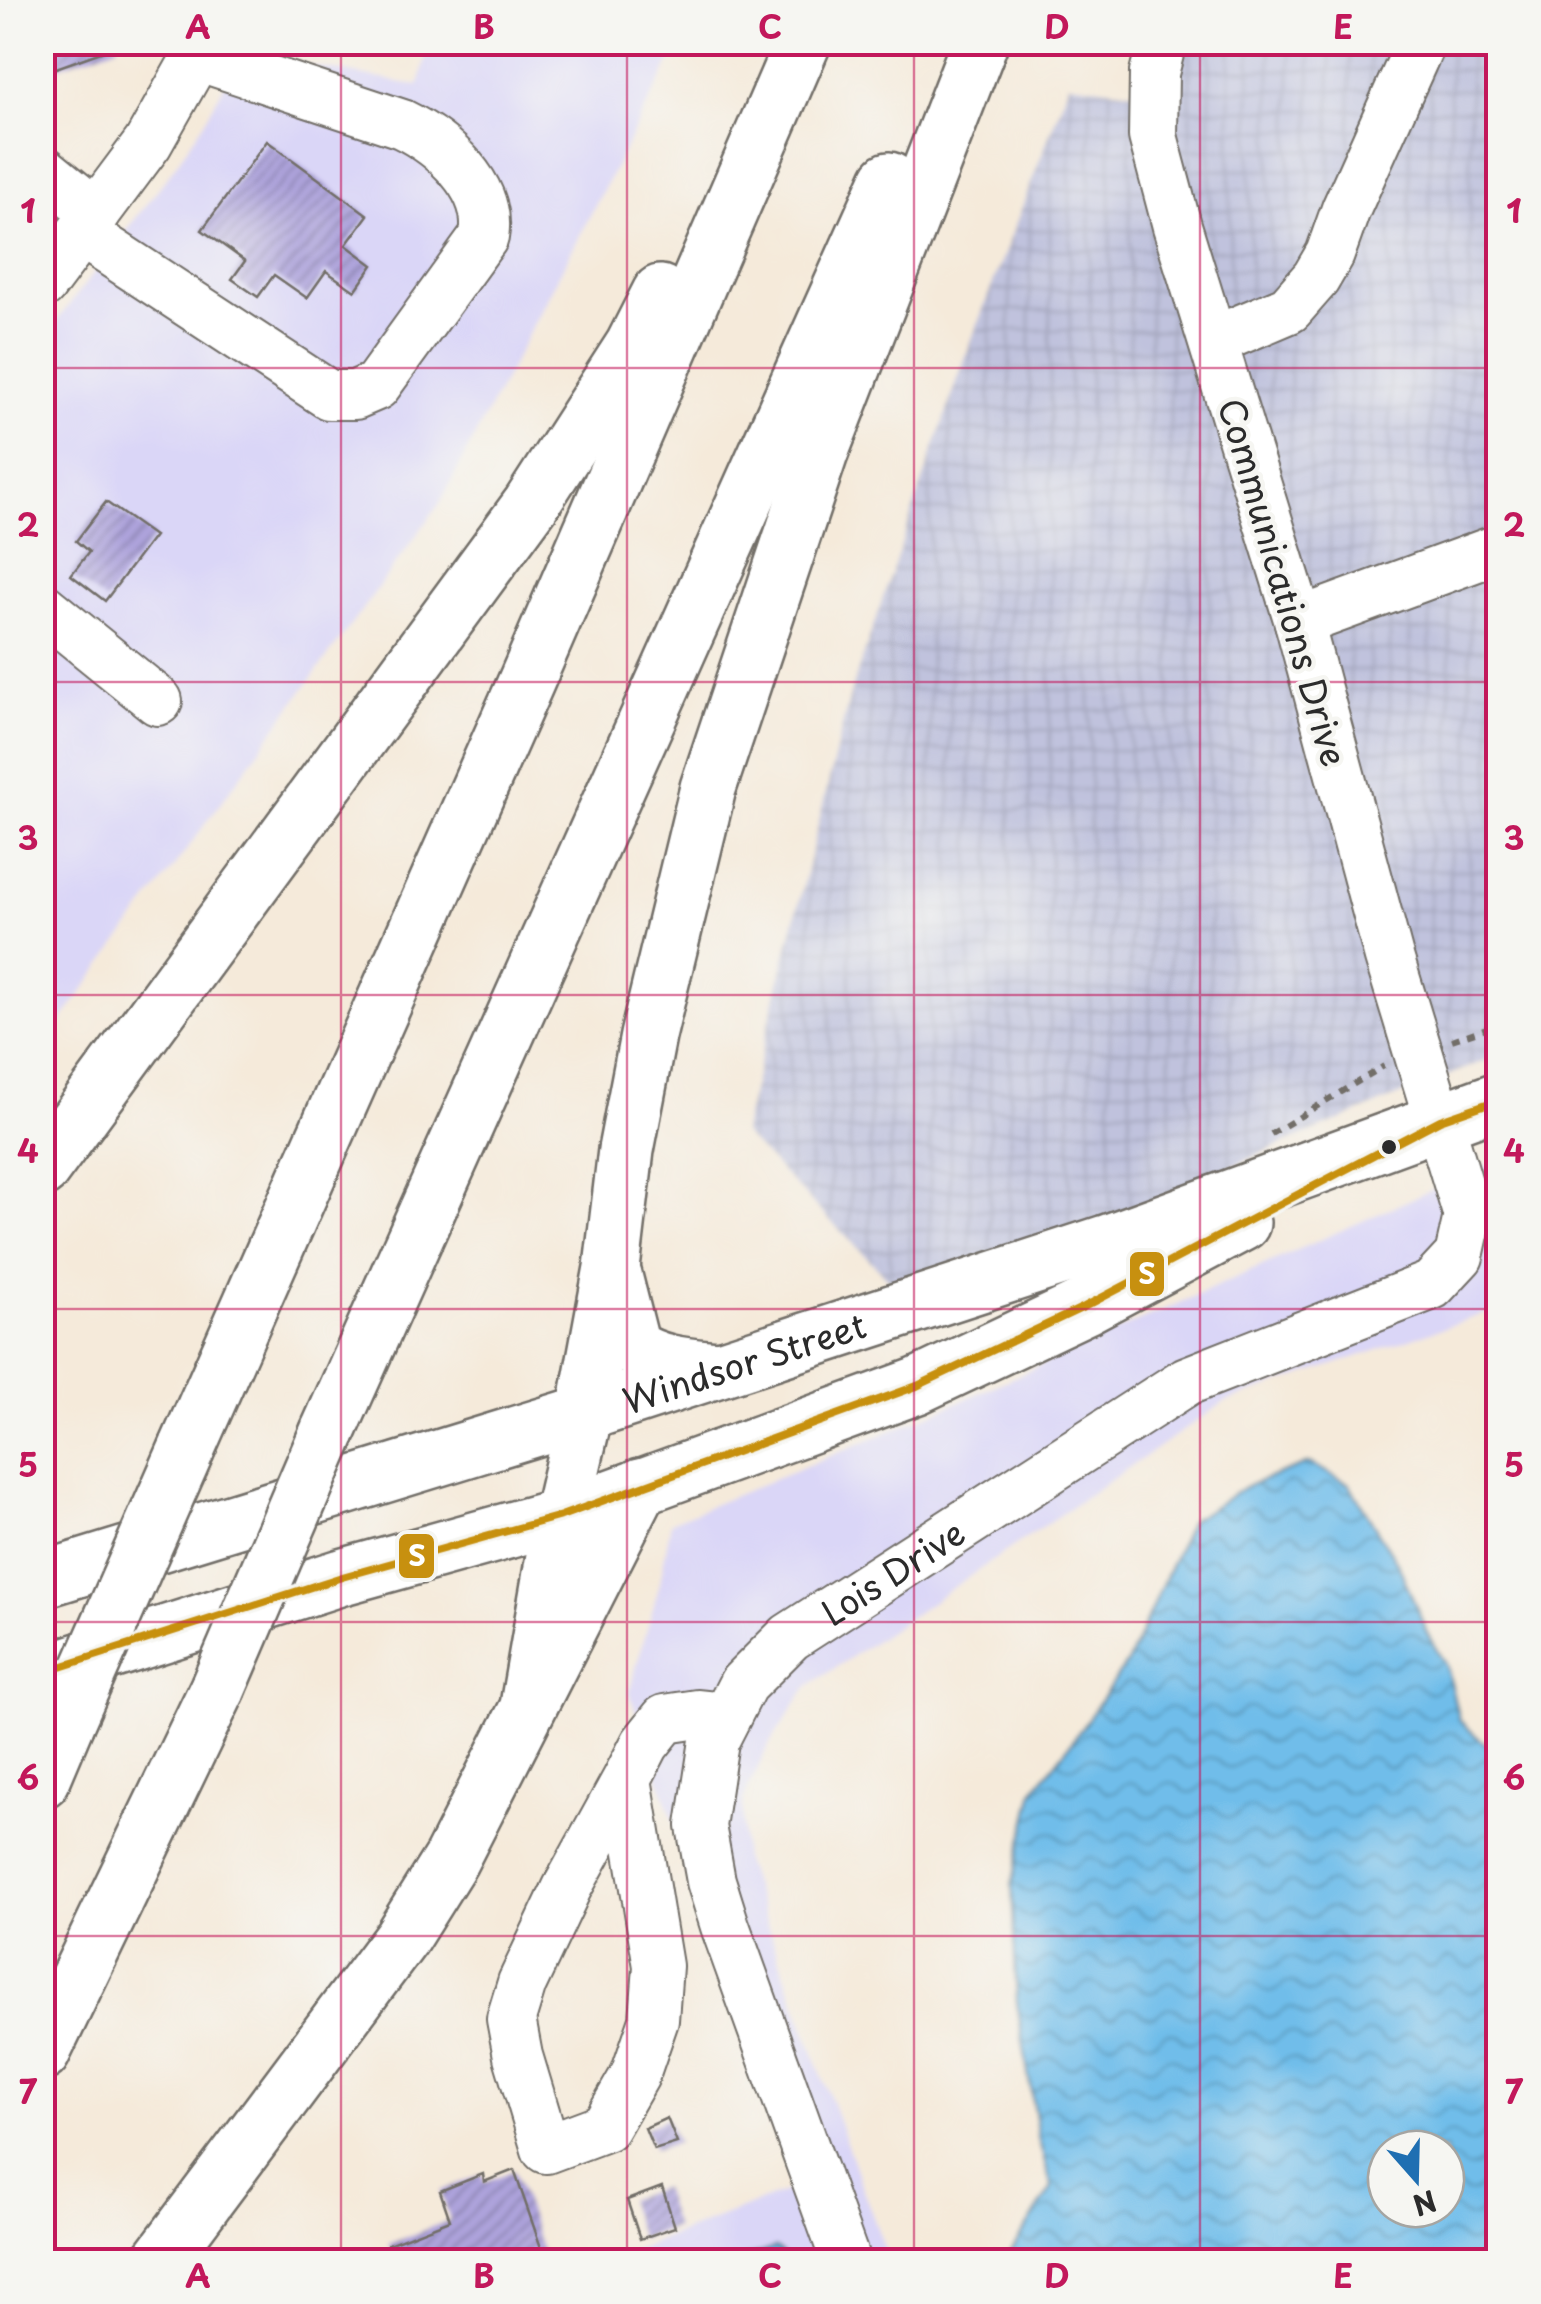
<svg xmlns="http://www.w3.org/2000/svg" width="1541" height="2304" font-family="'Playpen Sans',sans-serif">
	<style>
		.built { fill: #dad6f7 }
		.industrial { fill: url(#industrial-grid) }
		.water { fill: url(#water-waves); stroke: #4d748a; stroke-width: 2.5; fill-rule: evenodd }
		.building { fill: url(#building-hatch) }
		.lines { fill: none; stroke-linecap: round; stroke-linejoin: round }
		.minor-casing { stroke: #726e68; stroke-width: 52 }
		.major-casing { stroke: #726e68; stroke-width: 60 }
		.highway-casing { stroke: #726e68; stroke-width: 60 }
		.path { stroke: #726e68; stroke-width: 6; stroke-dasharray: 8 8; stroke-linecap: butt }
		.minor { stroke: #fff; stroke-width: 48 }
		.major { stroke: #fff; stroke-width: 55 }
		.highway { stroke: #fff; stroke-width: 55 }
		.highway-bridge-casing { stroke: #726e68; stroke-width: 60; stroke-linecap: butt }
		.highway-bridge { stroke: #fff; stroke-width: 55 }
		.bus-1-casing { stroke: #f6f6f2; stroke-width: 15 }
		.bus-1 { stroke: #c7900f; stroke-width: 8 }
		.grid { fill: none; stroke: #c2185b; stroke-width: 2.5; stroke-opacity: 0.55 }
		.bus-dot { fill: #2b2b2b; stroke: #f6f6f2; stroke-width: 4 }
		.labels { text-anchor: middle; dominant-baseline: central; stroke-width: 9; stroke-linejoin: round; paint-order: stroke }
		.street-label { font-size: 35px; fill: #2b2b2b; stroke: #f6f6f2 }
		.line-badge { stroke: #f6f6f2; stroke-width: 4 }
		.badge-label { font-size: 28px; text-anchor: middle; font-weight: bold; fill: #fff }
		.neatline { fill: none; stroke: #c2185b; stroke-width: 4 }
		.grid-label { font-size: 32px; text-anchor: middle; font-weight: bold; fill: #c2185b }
	</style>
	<defs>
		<pattern id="industrial-grid" width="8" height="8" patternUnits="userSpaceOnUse" patternTransform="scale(2.5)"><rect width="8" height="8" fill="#c0c2dd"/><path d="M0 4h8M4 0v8" fill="none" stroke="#a5a7be"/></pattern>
		<pattern id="water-waves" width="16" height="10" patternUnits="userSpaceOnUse" patternTransform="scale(2.5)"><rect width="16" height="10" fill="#6fbdea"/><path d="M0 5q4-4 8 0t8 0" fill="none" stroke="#5b9abe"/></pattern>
		<pattern id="building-hatch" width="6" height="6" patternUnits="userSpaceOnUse" patternTransform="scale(2.5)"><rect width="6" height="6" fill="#ada3db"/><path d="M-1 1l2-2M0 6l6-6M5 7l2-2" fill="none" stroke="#8d85b2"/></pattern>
	</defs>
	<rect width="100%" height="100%" fill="#f6f6f2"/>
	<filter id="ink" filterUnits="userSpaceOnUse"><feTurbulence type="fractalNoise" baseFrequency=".01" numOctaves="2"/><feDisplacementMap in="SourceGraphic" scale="20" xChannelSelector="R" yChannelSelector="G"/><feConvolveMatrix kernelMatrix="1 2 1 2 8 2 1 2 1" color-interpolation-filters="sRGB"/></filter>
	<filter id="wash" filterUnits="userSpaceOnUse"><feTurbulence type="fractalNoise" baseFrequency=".0048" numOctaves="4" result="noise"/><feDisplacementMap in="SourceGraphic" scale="40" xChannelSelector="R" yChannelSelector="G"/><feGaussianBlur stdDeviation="2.25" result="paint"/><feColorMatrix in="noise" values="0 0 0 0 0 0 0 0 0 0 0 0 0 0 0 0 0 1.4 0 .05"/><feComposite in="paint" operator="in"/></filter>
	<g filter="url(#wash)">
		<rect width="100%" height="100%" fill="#f5eada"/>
		<g class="built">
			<path d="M429 43H680L440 503 43 1046V339L168 176 203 124 242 53 419 86Z"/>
			<path d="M1498 1160V1309L1225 1402 807 1687 767 1748 743 1800V1858L889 2261 604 2262 800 2186 629 1692 659 1587 671 1522 941 1410Z"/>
		</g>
		<path class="industrial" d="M1184 43H1498V1055L1271 1149 1122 1215 896 1286 742 1133 851 691 970 344 1069 83 1171 96Z"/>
		<g class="water">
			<path d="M1309 1463 1349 1484 1399 1566 1427 1633 1446 1666 1459 1720 1498 1756V2261H1005L1052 2188 1038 2137 1017 2003 1012 1885 1034 1790 1071 1743 1129 1660 1190 1521 1247 1486ZM1386 2149H1446V2209H1386Z"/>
			<path d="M775 2248 791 2261H738Z"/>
		</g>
		<g id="blocks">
			<g class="building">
				<path d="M42 42H118V46L42 73Z"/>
				<path d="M267 141 368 215 346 245 373 265 355 291 326 271 307 298 274 275 258 297 232 279 245 261 202 230Z"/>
				<path d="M106 502 154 536 105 601 71 575 89 552 76 541Z"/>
				<path d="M667 2118 677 2143 654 2150 645 2128Z"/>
				<path d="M514 2170 546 2262H401L388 2244 450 2220 440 2191 483 2174 484 2182Z"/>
				<path d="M662 2187 675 2227 640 2239 627 2200Z"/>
			</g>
		</g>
	</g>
	<g filter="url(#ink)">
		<use href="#blocks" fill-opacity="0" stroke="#726e68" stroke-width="2.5"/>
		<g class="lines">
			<g class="minor-casing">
				<g id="minor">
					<path d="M42 169 96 213"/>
					<path d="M82 233 329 395H355L376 386 484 237C493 187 443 144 402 124L197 56"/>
					<path d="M42 285 148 143 205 42"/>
					<path d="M1213 341 1289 309 1316 278 1330 254 1346 209 1421 42"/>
					<path d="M42 607 158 701"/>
					<path d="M1299 622 1498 549"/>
					<path d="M627 1779 567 1888 522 1983 511 2019 518 2056 546 2149 605 2127 635 2075 654 2020 658 1966 627 1779 645 1744 665 1719 698 1714 726 1717"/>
					<path id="s1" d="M846 2262 725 1926 711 1881 701 1826 714 1741 743 1684 790 1637 1187 1381 1432 1285 1459 1256 1468 1216 1389 957 1299 622 1177 226 1153 136 1154 73 1162 42"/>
				</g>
			</g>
			<g class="major-casing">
				<g id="major">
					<path id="s2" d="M42 1580 585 1413 1106 1243 1498 1100"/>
					<path d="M42 1673 342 1577 561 1516 917 1386 1084 1307 1242 1223"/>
				</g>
			</g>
			<g class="highway-casing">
				<g id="highway">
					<path d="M42 1169 531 504 633 346 660 293"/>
					<path d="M614 1276 632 1347C658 1365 688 1366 718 1369"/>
					<path d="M328 1432 889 180"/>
					<path d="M187 1448 526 682 803 42"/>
					<path d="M529 1700 561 1516 585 1413 612 1268 626 1150 648 1036 708 788 820 453 980 42"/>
					<path d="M42 1780 66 1723"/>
					<path d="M42 2053 218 1688"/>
					<path d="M159 2262 402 1937 451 1859 641 1486"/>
				</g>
			</g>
			<g class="path">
				<path d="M1452 1040 1498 1024"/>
				<path d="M1271 1134 1384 1066"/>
			</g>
			<use href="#minor" class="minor"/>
			<use href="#major" class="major"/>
			<use href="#highway" class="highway"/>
			<g class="highway-bridge-casing">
				<g id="highway-bridge">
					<path d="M218 1688 328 1432"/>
					<path d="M66 1723 187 1448"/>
				</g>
			</g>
			<use href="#highway-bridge" class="highway-bridge"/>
			<g class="bus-1-casing">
				<path id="bus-1" d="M42 1673 342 1577 561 1516 917 1386 1084 1307 1440 1120 1498 1100"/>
			</g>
			<use href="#bus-1" class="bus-1"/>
		</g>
	</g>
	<path class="grid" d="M341 42V2262M627 42V2262M914 42V2262M1200 42V2262M42 368H1498M42 682H1498M42 995H1498M42 1309H1498M42 1622H1498M42 1936H1498"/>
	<circle class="bus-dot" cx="1389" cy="1147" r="9"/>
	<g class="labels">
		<g class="street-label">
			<text transform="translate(1284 582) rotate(74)">Communications Drive</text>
			<text stroke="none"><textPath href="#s2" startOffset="735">Windsor Street</textPath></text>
			<text stroke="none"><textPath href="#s1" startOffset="798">Lois Drive</textPath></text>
		</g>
	</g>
	<g class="line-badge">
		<rect x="1128" y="1250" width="38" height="48" rx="10" fill="#c7900f"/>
		<rect x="397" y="1532" width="39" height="48" rx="10" fill="#c7900f"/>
	</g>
	<g class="badge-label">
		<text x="1147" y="1284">S</text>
		<text x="417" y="1566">S</text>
	</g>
	<rect width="1541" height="2304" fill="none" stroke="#f6f6f2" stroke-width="110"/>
	<g transform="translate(1416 2179) rotate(160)"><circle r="48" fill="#f6f6f2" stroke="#a5a5a2" stroke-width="2.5"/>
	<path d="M0-8L18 38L0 25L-18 38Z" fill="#1f6fb2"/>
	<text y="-15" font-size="28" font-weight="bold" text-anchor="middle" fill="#2b2b2b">N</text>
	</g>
	<rect x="55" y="55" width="1431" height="2194" class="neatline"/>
	<g class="grid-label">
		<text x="198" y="39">A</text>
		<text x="484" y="39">B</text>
		<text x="770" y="39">C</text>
		<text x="1057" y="39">D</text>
		<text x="1343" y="39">E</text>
		<text x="28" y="223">1</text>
		<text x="1514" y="223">1</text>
		<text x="28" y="537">2</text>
		<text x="1514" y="537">2</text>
		<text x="28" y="850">3</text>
		<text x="1514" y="850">3</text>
		<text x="28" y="1163">4</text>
		<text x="1514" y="1163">4</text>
		<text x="28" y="1477">5</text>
		<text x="1514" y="1477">5</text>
		<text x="28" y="1790">6</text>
		<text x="1514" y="1790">6</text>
		<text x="28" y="2104">7</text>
		<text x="1514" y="2104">7</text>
		<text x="198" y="2288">A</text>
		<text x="484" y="2288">B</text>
		<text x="770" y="2288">C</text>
		<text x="1057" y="2288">D</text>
		<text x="1343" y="2288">E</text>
	</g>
</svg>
